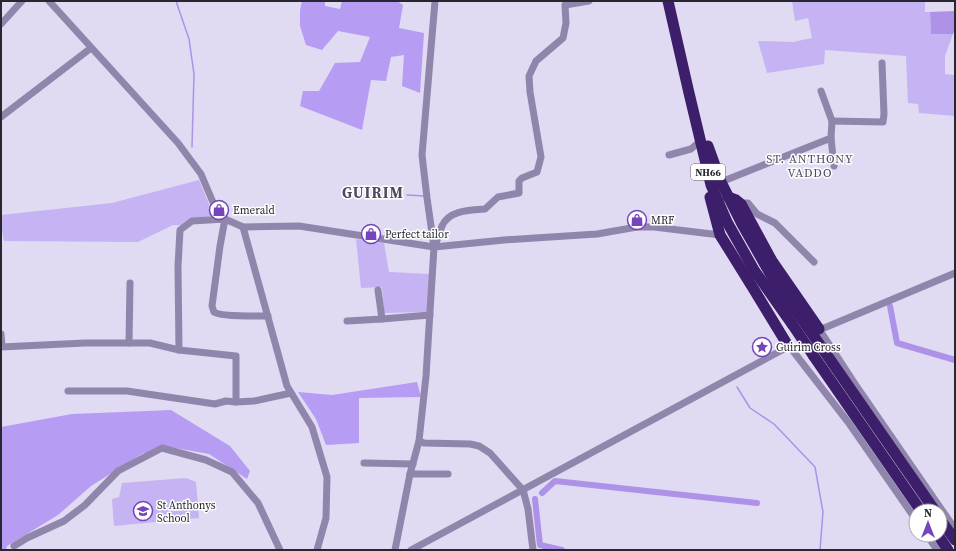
<svg xmlns="http://www.w3.org/2000/svg" width="956" height="551" font-family="'Source Serif 4',serif">
	<style>
		.green { fill: #c5b3f3 }
		.forest { fill: #b79cf4 }
		.water { fill: #ad92e8 }
		.lines { fill: none; stroke-linecap: round; stroke-linejoin: round }
		.stream { stroke: #ad92e8; stroke-width: 1.5 }
		.canal { stroke: #ad92e8; stroke-width: 6 }
		.minor { stroke: #9086ab; stroke-width: 7 }
		.highway { stroke: #3d1e6a; stroke-width: 11 }
		.highway-bridge { stroke: #3d1e6a; stroke-width: 11 }
		.labels { text-anchor: middle; dominant-baseline: central; stroke-width: 3; stroke-linejoin: round; paint-order: stroke }
		.shield { fill: #fff; stroke: #68676d; stroke-width: 1 }
		.shield-label { font-size: 10px; font-weight: bold; fill: #28262f }
		.poi-label { font-size: 11px; fill: #28262f; stroke: #fff; text-anchor: start }
		.neighbourhood-label { font-size: 12px; letter-spacing: 1px; fill: #4f495d; stroke: #fff }
		.district-label { font-size: 15px; font-weight: bold; letter-spacing: 1px; fill: #4f495d; stroke: #fff }
	</style>
	<rect width="100%" height="100%" fill="#e0daf3"/>
	<g class="green">
		<path d="M792 1H925V12H930L931 34H953L945 56V74L955 75V116L919 113 918 104 908 103 906 56 825 50 824 64 767 73 758 41 793 42 812 38 808 18 795 21Z"/>
		<path d="M199 180 214 216 191 218 181 225H173L138 242 4 241 1 226V215L112 203Z"/>
		<path d="M356 239 384 243 389 272 430 274 427 312 384 313 382 287 361 288Z"/>
		<path d="M186 478 196 482 199 518 114 526 112 499 119 497 122 483Z"/>
	</g>
	<g class="forest">
		<path d="M302 1H325V6L340 9 342 1H397L403 5 399 28 424 33 420 93 402 86 404 55 391 57 386 81 371 80 362 130 300 106 303 91H319L335 63 360 62 370 37 338 31 322 50 306 45 300 26V10Z"/>
		<path d="M417 382 421 397 359 398V443L326 445 316 419 298 392 332 395Z"/>
		<path d="M171 410 230 446 250 471 247 479 209 454 170 447 142 454 91 486 58 515 7 546 6 550H1V427L72 414Z"/>
	</g>
	<path class="water" d="M955 11V29L953 34H931L930 12Z"/>
	<g class="lines">
		<g class="stream">
			<path d="M176 1 189 39 194 74 192 147"/>
			<path d="M407 195 424 196"/>
			<path d="M737 387 750 408 774 424 815 467 823 512 820 550"/>
		</g>
		<g class="canal">
			<path d="M890 306 897 343 955 360"/>
			<path d="M542 493 555 481 757 503"/>
			<path d="M535 499 540 545 562 550"/>
		</g>
		<g class="minor">
			<path d="M49 1 178 143 201 174 215 207 225 219 243 227 299 226 434 247 504 240 597 234 637 227H654L720 235"/>
			<path d="M1 24 22 1"/>
			<path d="M821 91 832 121 831 138"/>
			<path d="M1 117 91 48"/>
			<path d="M832 121 883 122 884 114 882 63"/>
			<path d="M669 155 691 149 700 141"/>
			<path d="M721 182 831 138 834 166"/>
			<path d="M740 203H748L757 214 775 223 814 262"/>
			<path d="M243 227 287 386 312 427 327 477 326 518 317 550"/>
			<path d="M434 247C438 240 439 233 442 226 449 210 471 210 485 209L498 197 519 193V181L522 178 537 172 541 157 530 92 529 76 536 61 563 38 566 23 565 5 589 1"/>
			<path d="M378 290 382 319"/>
			<path d="M347 321 382 319 430 315"/>
			<path d="M819 329 855 384 955 529"/>
			<path d="M817 331 955 273"/>
			<path d="M1 334 2 346"/>
			<path d="M129 343 130 283"/>
			<path d="M1 347 85 343H150L179 350 236 356V402"/>
			<path d="M179 350 178 266 180 230 192 221 225 219 220 246 212 306C213 308 213 311 214 312 220 317 259 316 268 316"/>
			<path d="M793 351 848 422 916 520"/>
			<path d="M68 391H127L215 404 226 401 236 402 254 401 291 393"/>
			<path d="M419 441 424 443 470 444 479 446 490 453 523 490 528 509 533 550"/>
			<path d="M364 463 413 464"/>
			<path d="M410 474H448"/>
			<path d="M927 535 937 550"/>
			<path d="M14 546 27 538 64 521 85 505 118 471 162 448 206 460 232 472 258 503 280 550"/>
			<path d="M395 550 410 474 419 441 426 376 434 247 427 198 422 155 435 1"/>
			<path d="M411 550 784 349"/>
		</g>
		<g class="highway">
			<path d="M668 1 689 93 711 185 727 222 754 270 792 324"/>
			<path d="M708 146 721 182 742 224 776 284 801 318"/>
			<path d="M710 197 720 235 753 288 787 344"/>
			<path d="M728 197 736 200 741 204 772 261 819 329"/>
			<path d="M822 348 935 511"/>
			<path d="M813 355 921 511"/>
			<path d="M940 519 955 540"/>
			<path d="M938 535 948 550"/>
		</g>
		<g class="highway-bridge">
			<path d="M801 318 822 348"/>
			<path d="M792 324 813 355"/>
		</g>
	</g>
	<defs>
		<g id="shop-ring" transform="scale(1)"><circle r="9.5" fill="#fff" stroke="#7445bd" stroke-width="1.5"/><path d="M-5-2.5h2.3a2.7 3.5 0 0 1 5.4 0H5L5.5 6h-11ZM-1.5-2.5h3a1.5 2.3 0 0 0-3 0Z" fill="#7445bd"/></g>
		<g id="sight-ring" transform="scale(1)"><circle r="9.5" fill="#fff" stroke="#7445bd" stroke-width="1.5"/><path d="M0-6L1.8-2.2L6-1.7L2.9 1.2L3.7 5.4L0 3.3L-3.7 5.4L-2.9 1.2L-6-1.7L-1.8-2.2Z" fill="#7445bd"/></g>
		<g id="school-ring" transform="scale(1)"><circle r="9.5" fill="#fff" stroke="#7445bd" stroke-width="1.5"/><path d="M0-5L7-2L0 1L-7-2ZM-4 1L0 2.5L4 1V4Q0 6-4 4Z" fill="#7445bd"/></g>
	</defs>
	<g fill-rule="evenodd">
		<use href="#shop-ring" x="219" y="210"/>
		<use href="#shop-ring" x="637" y="220"/>
		<use href="#shop-ring" x="371" y="234"/>
		<use href="#sight-ring" x="762" y="347"/>
		<use href="#school-ring" x="143" y="511"/>
	</g>
	<g class="labels">
		<rect class="shield" x="691" y="164" width="34" height="16" rx="3"/>
		<g class="shield-label">
			<text x="708" y="172">NH66</text>
		</g>
		<g class="poi-label">
			<text x="233" y="210">Emerald</text>
			<text x="651" y="220">MRF</text>
			<text x="385" y="234">Perfect tailor</text>
			<text x="776" y="347">Guirim Cross</text>
			<text x="157" y="505">St Anthonys<tspan x="157" dy="13">School</tspan></text>
		</g>
		<g class="neighbourhood-label">
			<text x="810" y="159">ST. ANTHONY<tspan x="810" dy="14">VADDO</tspan></text>
		</g>
		<g class="district-label">
			<text x="373" y="192">GUIRIM</text>
		</g>
	</g>
	<rect width="956" height="551" fill="none" stroke="#28262f" stroke-width="4"/>
	<g transform="translate(928 523)"><circle r="19" fill="#ffffff" stroke="#a9a8ac"/>
	<path d="M0-3L7 15L0 10L-7 15Z" fill="#7445bd"/>
	<text y="-6" font-size="11" font-weight="bold" text-anchor="middle" fill="#28262f">N</text>
	</g>
</svg>
